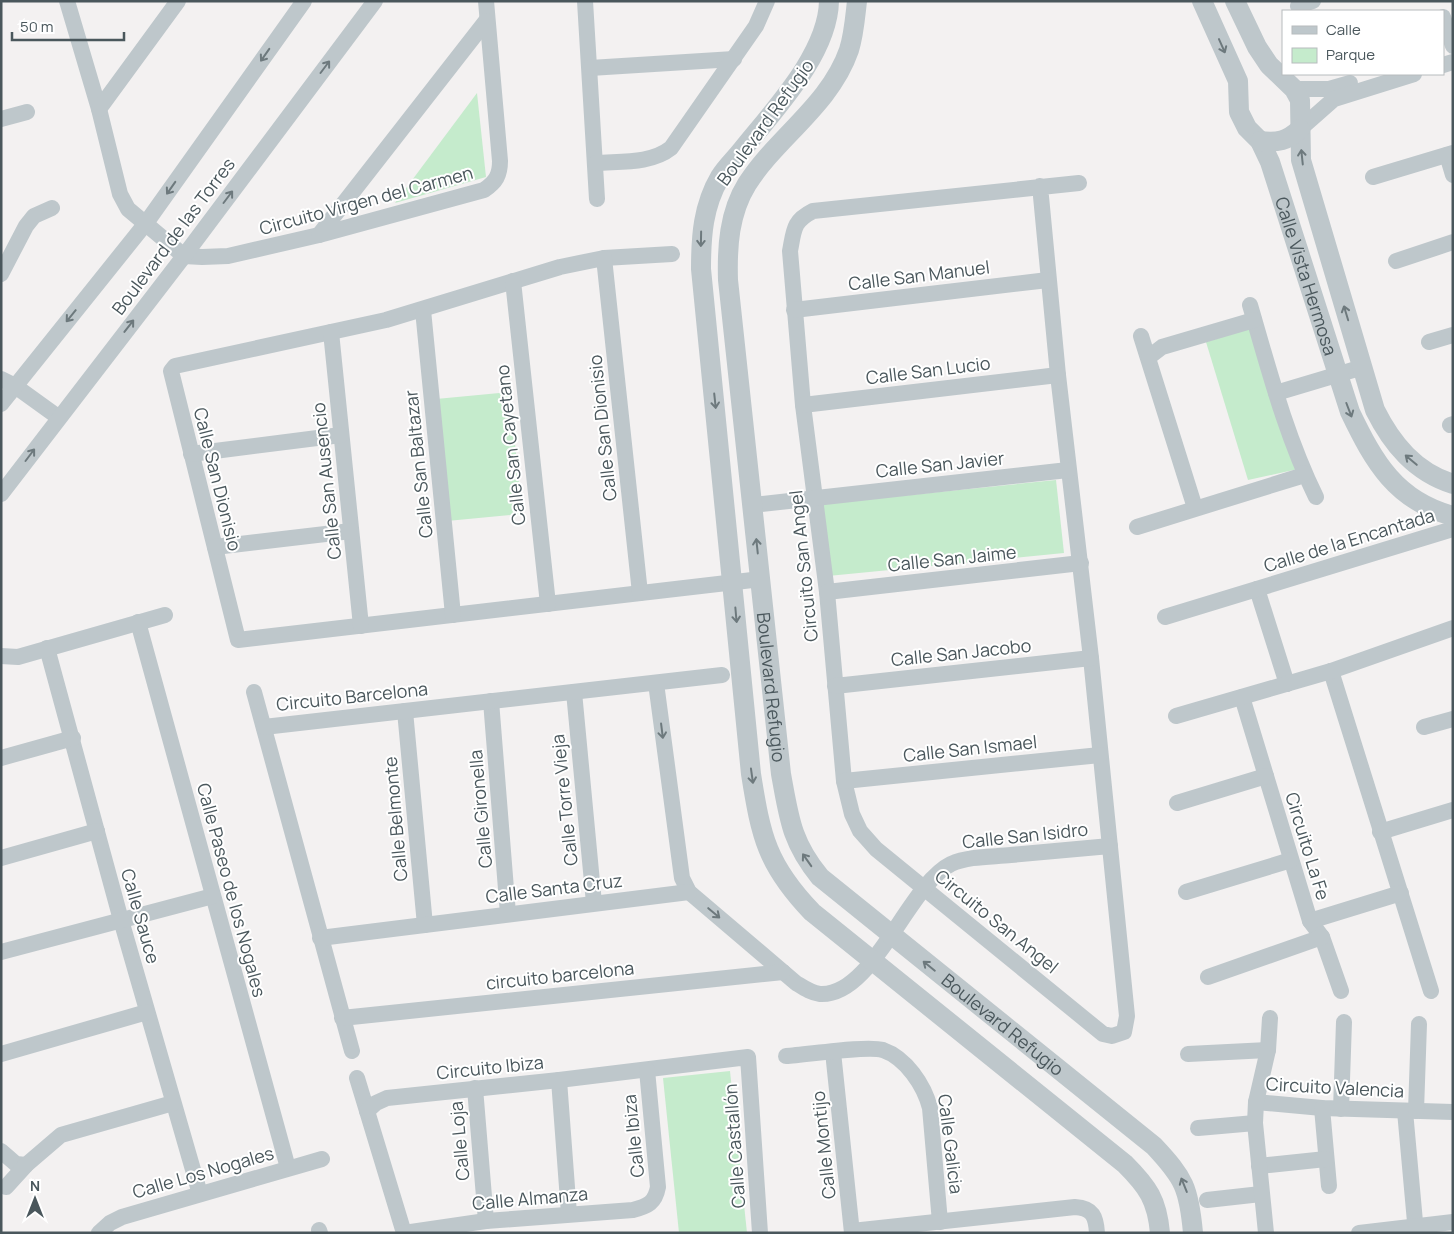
<svg xmlns="http://www.w3.org/2000/svg" width="1454" height="1234" font-family="Manrope,sans-serif">
	<style>
		.green { fill: #c5ebcc }
		.lines { fill: none; stroke-linecap: round; stroke-linejoin: round }
		.minor { stroke: #bec7cb; stroke-width: 16 }
		.tertiary { stroke: #bec7cb; stroke-width: 20 }
		.oneway { stroke: #6d797d }
		.labels { text-anchor: middle; dominant-baseline: central; stroke-width: 4; stroke-linejoin: round; paint-order: stroke }
		.street-label { font-size: 18px; fill: #4a575c; stroke: #fff }
	</style>
	<rect width="100%" height="100%" fill="#f3f1f1"/>
	<g class="green">
		<path d="M477 93 486 177 395 203Z"/>
		<path d="M1255 327 1298 469 1248 480 1206 342Z"/>
		<path d="M510 392 522 514 447 521 436 399Z"/>
		<path d="M1056 480 1064 553 828 576 821 504Z"/>
		<path d="M730 1071 747 1233H679L663 1078Z"/>
	</g>
	<g class="lines">
		<g class="minor">
			<path d="M67 1 99 109 120 194 128 209 184 256 202 257 228 256 319 235 484 190C496 182 500 175 500 161L486 1"/>
			<path d="M585 1 597 199"/>
			<path d="M1298 6 1313 1"/>
			<path d="M1443 17 1453 46"/>
			<path d="M1443 65 1453 62"/>
			<path d="M590 68 734 59"/>
			<path d="M1294 89H1329L1350 83"/>
			<path d="M99 109 178 1"/>
			<path d="M1 119 27 112"/>
			<path d="M1300 129 1334 99 1414 74"/>
			<path d="M1447 155 1453 175"/>
			<path d="M596 163C620 161 651 164 671 148L756 26 767 1"/>
			<path d="M1373 177 1453 153"/>
			<path d="M1040 186 1058 375 1091 658 1127 1016 1124 1032 1112 1036 1103 1034 876 849 860 831 852 814 844 781 827 592 803 405 790 251C794 230 793 221 813 211L1079 183"/>
			<path d="M319 235 486 21"/>
			<path d="M672 254 604 258 560 267 386 320 175 366 171 371 238 640 761 579"/>
			<path d="M604 258 640 593"/>
			<path d="M1396 261 1453 242"/>
			<path d="M1 274 26 226 34 216 52 208"/>
			<path d="M513 281 548 604"/>
			<path d="M1250 305C1269 370 1286 436 1316 497"/>
			<path d="M423 310 453 615"/>
			<path d="M794 310 1048 280"/>
			<path d="M331 332 361 626"/>
			<path d="M1141 336 1195 508"/>
			<path d="M1429 342 1453 335"/>
			<path d="M1149 357 1162 347 1254 320"/>
			<path d="M1 379 15 386 58 417"/>
			<path d="M1276 393 1363 367"/>
			<path d="M1 404 146 223 304 1"/>
			<path d="M803 405 1058 375"/>
			<path d="M1450 425 1453 424"/>
			<path d="M191 454 341 435"/>
			<path d="M1 494 184 256 375 1"/>
			<path d="M753 505 1068 470"/>
			<path d="M1137 527 1298 477 1304 473"/>
			<path d="M215 547 351 531"/>
			<path d="M1257 589 1287 684"/>
			<path d="M827 592 1081 563"/>
			<path d="M1165 617 1453 529"/>
			<path d="M138 622 288 1168"/>
			<path d="M47 648 121 920 200 1194"/>
			<path d="M1 656 18 657 165 615"/>
			<path d="M1331 671 1431 991"/>
			<path d="M656 683 682 878 689 892 796 983C804 988 811 993 820 994 873 997 908 885 951 864 969 856 992 857 1011 855 1044 852 1077 849 1110 846"/>
			<path d="M835 686 1091 658"/>
			<path d="M254 692 352 1051"/>
			<path d="M574 692 594 903"/>
			<path d="M1242 697 1310 921 1322 937 1341 991"/>
			<path d="M491 701 508 914"/>
			<path d="M405 711 425 925"/>
			<path d="M1176 716 1331 671 1453 628"/>
			<path d="M264 727 722 675"/>
			<path d="M1424 727 1453 719"/>
			<path d="M1 758 73 738"/>
			<path d="M844 781 1100 755"/>
			<path d="M1177 803 1266 776"/>
			<path d="M1380 832 1453 810"/>
			<path d="M1 858 97 831"/>
			<path d="M1186 892 1291 860"/>
			<path d="M1310 921 1401 893"/>
			<path d="M320 938 689 892"/>
			<path d="M1 952 213 896"/>
			<path d="M1208 977 1322 937"/>
			<path d="M342 1018 783 972"/>
			<path d="M833 1052 852 1233"/>
			<path d="M1 1054 147 1012"/>
			<path d="M1188 1054 1268 1050"/>
			<path d="M786 1056C806 1055 867 1045 883 1050 906 1058 924 1085 930 1108L940 1222"/>
			<path d="M357 1078 404 1233"/>
			<path d="M559 1080 569 1214"/>
			<path d="M475 1088 486 1221"/>
			<path d="M1256 1102 1322 1108 1453 1112"/>
			<path d="M1322 1108 1329 1186"/>
			<path d="M1341 1109 1344 1022"/>
			<path d="M367 1111 376 1103 387 1098 559 1080 748 1057 760 1233"/>
			<path d="M1405 1111 1416 1233"/>
			<path d="M1416 1111 1419 1024"/>
			<path d="M1198 1128 1255 1123"/>
			<path d="M1 1151 16 1164 26 1165"/>
			<path d="M1259 1166 1326 1159"/>
			<path d="M6 1187 26 1165 61 1135 173 1103"/>
			<path d="M1207 1200 1261 1194"/>
			<path d="M319 1230 320 1233"/>
			<path d="M852 1231 1075 1207C1093 1208 1096 1217 1097 1233"/>
			<path d="M99 1233 110 1223 122 1217 322 1159"/>
			<path d="M404 1233 486 1221 633 1210C648 1206 655 1203 658 1187L647 1070"/>
			<path d="M1266 1233 1255 1123 1256 1102 1268 1050 1270 1018"/>
			<path d="M1359 1233 1453 1222"/>
		</g>
		<g class="tertiary">
			<path d="M829 1C828 54 774 110 742 150 735 159 726 167 720 177 703 206 701 236 701 269L751 774C761 837 767 865 812 912L1125 1164C1148 1187 1157 1200 1160 1233"/>
			<path id="s1" d="M857 1C855 18 854 34 849 50 830 105 777 137 747 184 729 213 727 247 728 280L781 774C789 817 791 842 820 877L1154 1146C1184 1178 1189 1188 1193 1233"/>
			<path id="s2" d="M1202 1 1238 81 1239 112 1247 128 1260 141 1270 162 1350 412C1374 462 1396 501 1453 516"/>
			<path d="M1235 1 1257 47 1269 65 1294 89 1300 100 1301 160 1375 410C1392 444 1415 472 1453 484"/>
			<path d="M1260 141C1278 143 1287 141 1300 129"/>
		</g>
	</g>
	<defs><path id="oneway-shaft" d="M-6 0H5M1.5-3L5.5 0L1.5 3" fill="none" stroke-width="1.6" stroke-linecap="round" stroke-linejoin="round" transform="scale(1.25)"/></defs>
	<g class="oneway">
		<use href="#oneway-shaft" transform="translate(1222 46) rotate(66)"/>
		<use href="#oneway-shaft" transform="translate(265 55) rotate(125)"/>
		<use href="#oneway-shaft" transform="translate(325 67) rotate(-53)"/>
		<use href="#oneway-shaft" transform="translate(1302 157) rotate(-96)"/>
		<use href="#oneway-shaft" transform="translate(171 188) rotate(125)"/>
		<use href="#oneway-shaft" transform="translate(228 197) rotate(-53)"/>
		<use href="#oneway-shaft" transform="translate(701 239) rotate(91)"/>
		<use href="#oneway-shaft" transform="translate(1346 313) rotate(-107)"/>
		<use href="#oneway-shaft" transform="translate(71 316) rotate(129)"/>
		<use href="#oneway-shaft" transform="translate(129 326) rotate(-52)"/>
		<use href="#oneway-shaft" transform="translate(715 401) rotate(84)"/>
		<use href="#oneway-shaft" transform="translate(1349 410) rotate(69)"/>
		<use href="#oneway-shaft" transform="translate(30 455) rotate(-53)"/>
		<use href="#oneway-shaft" transform="translate(1411 460) rotate(-140)"/>
		<use href="#oneway-shaft" transform="translate(757 546) rotate(-96)"/>
		<use href="#oneway-shaft" transform="translate(736 615) rotate(85)"/>
		<use href="#oneway-shaft" transform="translate(662 731) rotate(83)"/>
		<use href="#oneway-shaft" transform="translate(752 776) rotate(82)"/>
		<use href="#oneway-shaft" transform="translate(807 860) rotate(-125)"/>
		<use href="#oneway-shaft" transform="translate(714 913) rotate(40)"/>
		<use href="#oneway-shaft" transform="translate(929 966) rotate(-141)"/>
		<use href="#oneway-shaft" transform="translate(1184 1185) rotate(-112)"/>
	</g>
	<g class="labels">
		<g class="street-label">
			<text transform="translate(765 122) rotate(-54)">Boulevard Refugio</text>
			<text transform="translate(366 200) rotate(-15)">Circuito Virgen del Carmen</text>
			<text transform="translate(173 236) rotate(-53)">Boulevard de las Torres</text>
			<text transform="translate(919 275) rotate(-7)">Calle San Manuel</text>
			<text stroke="none"><textPath href="#s2" startOffset="298">Calle Vista Hermosa</textPath></text>
			<text transform="translate(928 370) rotate(-7)">Calle San Lucio</text>
			<text transform="translate(602 428) rotate(-96)">Calle San Dionisio</text>
			<text transform="translate(510 445) rotate(-96)">Calle San Cayetano</text>
			<text transform="translate(418 464) rotate(-96)">Calle San Baltazar</text>
			<text transform="translate(940 464) rotate(-6)">Calle San Javier</text>
			<text transform="translate(218 479) rotate(76)">Calle San Dionisio</text>
			<text transform="translate(326 481) rotate(-96)">Calle San Ausencio</text>
			<text transform="translate(1349 540) rotate(-17)">Calle de la Encantada</text>
			<text transform="translate(952 558) rotate(-6)">Calle San Jaime</text>
			<text transform="translate(803 566) rotate(-96)">Circuito San Angel</text>
			<text transform="translate(961 652) rotate(-6)">Calle San Jacobo</text>
			<text stroke="none"><textPath href="#s1" startOffset="728">Boulevard Refugio</textPath></text>
			<text transform="translate(352 696) rotate(-6)">Circuito Barcelona</text>
			<text transform="translate(970 748) rotate(-6)">Calle San Ismael</text>
			<text transform="translate(564 800) rotate(-96)">Calle Torre Vieja</text>
			<text transform="translate(480 809) rotate(-95)">Calle Gironella</text>
			<text transform="translate(395 819) rotate(-95)">Calle Belmonte</text>
			<text transform="translate(1025 835) rotate(-6)">Calle San Isidro</text>
			<text transform="translate(1308 846) rotate(73)">Circuito La Fe</text>
			<text transform="translate(554 888) rotate(-7)">Calle Santa Cruz</text>
			<text transform="translate(232 890) rotate(75)">Calle Paseo de los Nogales</text>
			<text transform="translate(141 916) rotate(74)">Calle Sauce</text>
			<text transform="translate(997 921) rotate(39)">Circuito San Angel</text>
			<text transform="translate(560 975) rotate(-6)">circuito barcelona</text>
			<text stroke="none"><textPath href="#s1" startOffset="1162">Boulevard Refugio</textPath></text>
			<text transform="translate(490 1067) rotate(-6)">Circuito Ibiza</text>
			<text transform="translate(1335 1087) rotate(3)">Circuito Valencia</text>
			<text transform="translate(633 1136) rotate(-96)">Calle Ibiza</text>
			<text transform="translate(459 1141) rotate(-95)">Calle Loja</text>
			<text transform="translate(951 1144) rotate(83)">Calle Galicia</text>
			<text transform="translate(823 1145) rotate(-96)">Calle Montijo</text>
			<text transform="translate(734 1146) rotate(-94)">Calle Castallón</text>
			<text transform="translate(203 1172) rotate(-16)">Calle Los Nogales</text>
			<text transform="translate(530 1198) rotate(-5)">Calle Almanza</text>
		</g>
	</g>
	<rect width="1454" height="1234" fill="none" stroke="#4a575c" stroke-width="5"/>
	<rect x="1282" y="10" width="162" height="65" fill="#ffffff" stroke="#b7bcbe"/>
	<rect x="1292" y="26" width="25" height="8" fill="#bec7cb" stroke="#b7bcbe"/>
	<text x="1326" y="35" font-size="15" fill="#4a575c">Calle</text>
	<rect x="1292" y="48" width="25" height="15" fill="#c5ebcc" stroke="#b7bcbe"/>
	<text x="1326" y="60" font-size="15" fill="#4a575c">Parque</text>
	<g transform="translate(35 1199)" stroke="#ffffff" stroke-width="4" paint-order="stroke">
	<path d="M0-4L9 19L0 12L-9 19Z" fill="#4a575c"/>
	<text y="-8" font-size="14" font-weight="bold" text-anchor="middle" fill="#4a575c">N</text>
	</g>
	<path d="M12 32v8h112v-8" fill="none" stroke="#4a575c" stroke-width="2.5"/>
	<text x="20" y="32" font-size="15" fill="#4a575c" stroke="#ffffff" stroke-width="4" paint-order="stroke">50 m</text>
</svg>
